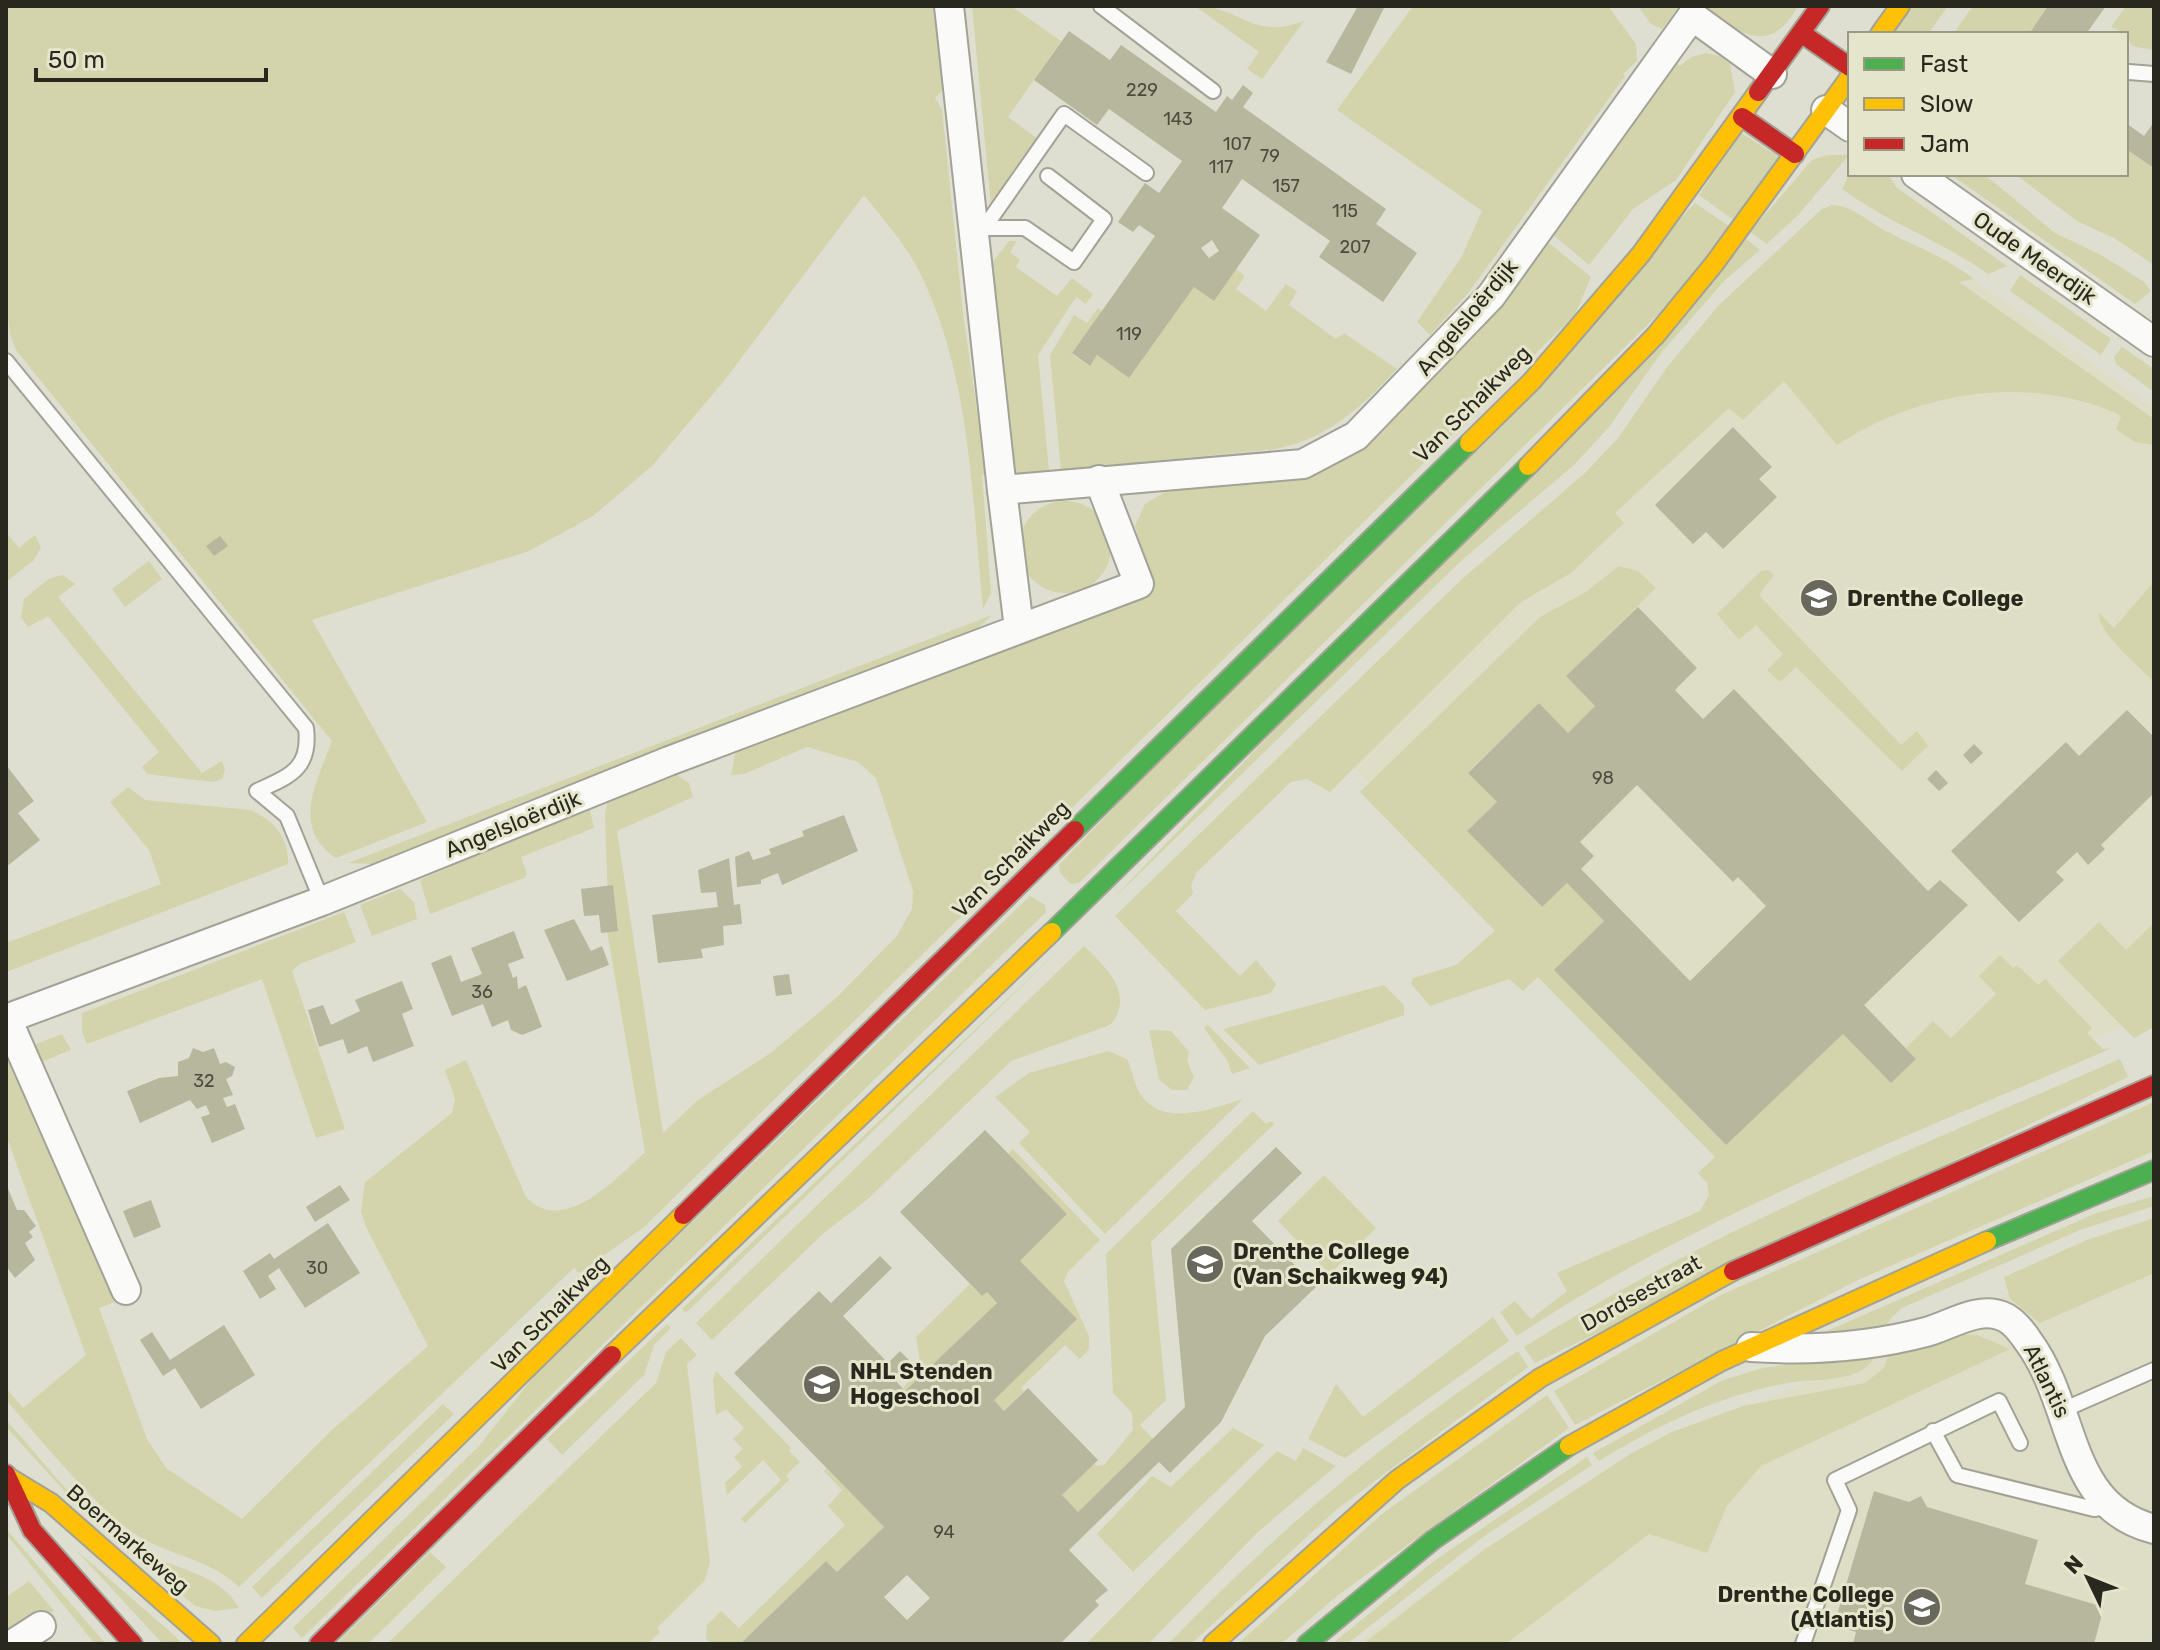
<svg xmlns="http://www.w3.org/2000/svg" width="2160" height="1650" font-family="Rubik,sans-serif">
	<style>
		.built { fill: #dddec5 }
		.green { fill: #d3d4ab }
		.building { fill: #b7b79d; fill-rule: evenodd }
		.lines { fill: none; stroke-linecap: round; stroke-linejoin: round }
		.lane-casing { stroke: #a2a297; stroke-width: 18 }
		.street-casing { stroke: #a2a297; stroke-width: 32 }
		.fast-casing { stroke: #a2a297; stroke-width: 22 }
		.slow-casing { stroke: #a2a297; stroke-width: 22 }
		.jam-casing { stroke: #a2a297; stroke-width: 22 }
		.lane { stroke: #fafaf8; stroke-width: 14 }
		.street { stroke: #fafaf8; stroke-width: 28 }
		.fast { stroke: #4caf50; stroke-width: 18 }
		.slow { stroke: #ffc107; stroke-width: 18 }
		.jam { stroke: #c62828; stroke-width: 18 }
		.labels { text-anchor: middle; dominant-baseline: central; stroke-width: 6; stroke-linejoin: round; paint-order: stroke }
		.number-label { font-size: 18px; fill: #4c4c3e }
		.street-label { font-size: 22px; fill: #28281e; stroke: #e4e5ca }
		.poi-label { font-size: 22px; font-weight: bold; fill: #28281e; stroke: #e4e5ca; text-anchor: start }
	</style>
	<rect width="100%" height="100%" fill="#dedfd0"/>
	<g class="built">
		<path d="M1974 280 2154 408V1012L1763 1186 1333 745 1745 372Z"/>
		<path d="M2154 1231V1644H1356L1476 1555 1687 1434Z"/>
	</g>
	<g class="green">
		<path d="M6 6H943L951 82 935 98 942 109 963 313 986 474 982 475 991 593 983 609C972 498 971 378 921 275 907 246 884 220 864 195L724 381 652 466 593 516 529 551 312 620 427 822 336 858C290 827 317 782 332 741L16 350 10 334 6 300Z"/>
		<path d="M972 6H1011L1061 41 1008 117 1038 139 991 206Z"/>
		<path d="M1195 6C1242 6 1250 41 1304 21L1262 79 1247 69 1259 52Z"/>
		<path d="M1413 6H1608L1636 44 1637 61 1623 74 1625 76 1469 292 1430 335 1417 322 1462 256 1482 211 1337 110Z"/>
		<path d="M1638 6H1680L1662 29 1651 24Z"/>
		<path d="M1708 6H1798C1772 54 1742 36 1708 11Z"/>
		<path d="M1912 6H1948L1928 34H1892Z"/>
		<path d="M1973 6H2048L2029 34H1953Z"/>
		<path d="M2126 6H2154V50L2132 46 2126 34 2111 27Z"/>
		<path d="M1707 53 1719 56 1730 64 1735 92 1676 180 1633 209 1589 265 1550 232 1675 62 1680 66 1691 57Z"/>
		<path d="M1741 133 1781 158 1736 222 1699 195Z"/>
		<path d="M2126 149 2154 168V265L2114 238 2077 221 2015 174H2126Z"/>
		<path d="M1827 155H1849L1798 215 1767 244 1750 232 1812 160Z"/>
		<path d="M1850 173 1888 174 1896 187 2007 266 1988 274C1942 241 1888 223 1842 189Z"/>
		<path d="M1950 174H1984L2055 233 2103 256 2144 282 2151 291 2135 304Z"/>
		<path d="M1695 203 1732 228 1689 284 1079 883 1071 884 1060 873 1059 865Z"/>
		<path d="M1832 205C1852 205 1867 221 1884 230 1916 247 1944 256 1974 279L1959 282 2154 419V445L2135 442 2116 429 2121 417 2118 414C2025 374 1920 391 1837 445L1784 381 1743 420 1729 408 1615 513 1624 523 1571 573 1521 602 1330 792 1307 779 1291 782 1197 872 1191 885 1193 894 1176 911 1240 976 1256 960 1276 984 1271 993 1205 1010 1115 916 1461 580 1585 473 1618 438 1668 366 1719 305 1822 209Z"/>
		<path d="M1745 238 1760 250 1725 280 1661 353 1609 427 1574 465 1462 560 1110 902Z"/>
		<path d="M1544 239 1591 277 1575 315 644 1227 579 1273 574 1268 239 1587C210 1559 174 1557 140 1537 99 1513 39 1437 6 1400V1388L23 1408 86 1355 6 1135V1045L123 1299 99 1308 147 1439 166 1468 242 1519 332 1430 428 1346 366 1227 361 1212 365 1182 452 1113 455 1099 445 1070 466 1060 526 1197C563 1237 617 1178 645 1152L604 913 608 907 605 814 608 799 674 773 689 783 693 797 617 831 663 1133 698 1100 772 1052 836 998 897 936 912 909 913 891 876 778 858 762 807 747 744 774 731 775 736 749 1154 587 1135 526 1145 504 1167 491C1251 483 1313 482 1383 429L1489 315Z"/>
		<path d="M1009 241H1017L1010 252 1020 260 1016 267 1057 296 1072 278 1093 294 1086 304 1076 297 1038 355 1049 471 1013 474 991 264Z"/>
		<path d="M1236 269 1245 276 1236 289 1266 311 1286 284 1297 291 1289 305 1336 339 1344 333 1397 369C1361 407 1328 439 1275 449L1061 470 1050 355 1074 315 1087 323 1098 308 1102 311 1072 354 1089 366 1097 355 1129 378 1194 287Z"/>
		<path d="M2020 275 2111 339 2101 355 2010 291Z"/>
		<path d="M2122 347 2154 369V392L2116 364 2114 357Z"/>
		<circle cx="1065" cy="547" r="46"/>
		<path d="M6 532 19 548 35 535 41 547 34 560 6 582Z"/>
		<path d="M149 561 162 579 125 607 112 589Z"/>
		<path d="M1619 566 1638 571 1656 588 1566 676 1595 706 1568 733 1539 703 1468 772 1497 802 1467 831 1541 907 1567 883 1604 921 1555 970 1725 1145 1843 1034 1891 1083 1916 1059 1906 1048 1933 1021 1951 1038 1996 994 1979 976 2000 955 2013 968 2017 965 2038 985 2045 979 2092 1028 2087 1033 2103 1049 2112 1048C1911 1136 1699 1214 1517 1336L1500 1312 1515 1301 1531 1319 1567 1291 1557 1273 1700 1211 1709 1195 1707 1183 1698 1173 1715 1157 1538 977 1523 991 1509 979 1430 1006 1411 984 1413 978 1456 965 1495 931 1360 792 1540 617 1586 592Z"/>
		<path d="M1768 570 1774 575 1759 595 1901 745 1917 731 1928 746 1902 771 1796 667 1780 682 1767 670 1783 654 1756 625 1739 640 1717 614 1761 571Z"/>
		<path d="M63 575 75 584 58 597 202 773 222 761 225 770 222 779 213 782 147 774 142 767 159 752 48 616 28 627 21 617 24 599 50 578Z"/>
		<path d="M2154 582V682C2141 668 2096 631 2099 613L2114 628Z"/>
		<path d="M992 615 979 627 372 864 348 863Z"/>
		<path d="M128 787 145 800 251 810C273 820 289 837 288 864L6 972V943L161 884 149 850 110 802Z"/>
		<path d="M589 806 594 828 521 857 527 874 524 878 430 914 420 880Z"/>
		<path d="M400 889 414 902 417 919 372 936 360 905Z"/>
		<path d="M1030 896 1045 905 1046 912 302 1638 293 1628 479 1446 539 1370Z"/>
		<path d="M344 912 356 942 300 964 292 971 345 1129 316 1138 262 979 87 1044 82 1032V1013Z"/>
		<path d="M2099 922 2126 950 2154 923V1027L2134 1038 2058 961Z"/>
		<path d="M1065 944 686 1313 682 1309Z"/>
		<path d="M1084 946C1106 967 1136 995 1110 1025L1011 1061 868 1199 824 1233 712 1340 696 1323Z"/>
		<path d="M1384 985 1404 1005V1015L1259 1065 1223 1029Z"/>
		<path d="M1208 1025 1250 1068 1232 1074 1227 1060 1204 1028Z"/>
		<path d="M1149 1030 1171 1031 1189 1052 1187 1061 1194 1077 1187 1090H1172L1159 1079Z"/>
		<path d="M62 1034 71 1050 36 1064 29 1047Z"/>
		<path d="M1108 1051 1127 1059C1132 1069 1133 1080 1138 1090 1159 1130 1211 1109 1243 1099L1105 1234 1019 1143 1030 1132 995 1097 1029 1073Z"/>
		<path d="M2120 1059 2128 1077 1535 1363 1524 1347C1712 1230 1917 1147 2120 1059Z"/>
		<path d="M2154 1102V1151L1858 1280 1575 1425 1554 1391 1719 1296Z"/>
		<path d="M1253 1111 1266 1124 1271 1121 1274 1124 1151 1242 1166 1400 1140 1425 1153 1439 1078 1512 1062 1495 1094 1463 1097 1466 1105 1464 1133 1430 1132 1413 1113 1393 1106 1254Z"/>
		<path d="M1013 1149 1100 1240 1068 1272 1064 1281 1089 1336V1349L1080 1359 1065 1345 1021 1388 1024 1391 1004 1411 994 1400 1020 1261 1067 1214 1008 1154Z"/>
		<path d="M1324 1175 1376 1228 1330 1274 1278 1221Z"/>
		<path d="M2154 1196V1206L2080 1230 1902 1308 1890 1319 1883 1333 1809 1339 2094 1214Z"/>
		<path d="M2154 1218V1273L2040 1323 2010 1299 2004 1277 2087 1240Z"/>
		<path d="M970 1284 982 1296 987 1292 997 1303 905 1391 903 1388 921 1367 916 1337Z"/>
		<path d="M1493 1317 1509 1341 1345 1458 1308 1439 1336 1384 1363 1417Z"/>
		<path d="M667 1324 671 1328 654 1345 644 1375 562 1455 547 1439Z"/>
		<path d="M1955 1334 1977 1335 2010 1349 1761 1466 1727 1506 1707 1553 1649 1534 1506 1644H1363L1485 1549 1632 1453 1672 1432 1743 1406 1865 1383 1884 1368 1890 1351Z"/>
		<path d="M681 1338 697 1355 687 1364 710 1562 705 1580 657 1628 660 1632 648 1644H387L656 1383 666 1352Z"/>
		<path d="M1518 1351 1528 1367 1336 1510 1191 1644H1168C1278 1530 1386 1439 1518 1351Z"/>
		<path d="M1876 1353C1866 1384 1815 1378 1788 1383 1718 1396 1658 1425 1599 1461L1593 1453 1723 1380 1763 1368Z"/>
		<path d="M716 1371 791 1448 789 1451 800 1462 786 1475 789 1480 745 1523 741 1519 781 1480 763 1460 727 1495 725 1483 742 1467 734 1457 743 1449 733 1439 744 1428 726 1409 716 1415 713 1380Z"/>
		<path d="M1547 1395 1569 1428 1337 1596 1281 1644H1238L1382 1514Z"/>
		<path d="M443 1404 454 1414 262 1598 252 1587Z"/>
		<path d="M6 1420C41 1458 90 1524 133 1548 167 1568 219 1571 239 1608L215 1611 195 1606 79 1507 6 1427Z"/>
		<path d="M1233 1428 1264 1445 1133 1572 1097 1534 1152 1476 1171 1487Z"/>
		<path d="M1303 1448 1336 1466 1258 1532 1148 1644H1086L1277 1451 1296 1461Z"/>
		<path d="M1587 1457 1592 1465 1483 1537 1347 1644H1332L1434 1561Z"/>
		<path d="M826 1468 884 1527 837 1572 826 1561 740 1644H711L706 1639 707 1625 721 1611 739 1628 845 1525 828 1506 842 1490 824 1471Z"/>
		<path d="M6 1529 106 1644H95L6 1534Z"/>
		<path d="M75 1549 175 1636 182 1644H163Z"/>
		<path d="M430 1552 446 1567 368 1644H336Z"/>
		<path d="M29 1581 54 1611 6 1635V1597Z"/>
	</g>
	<g class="building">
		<path d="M1358 6H1385L1351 74 1326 62Z"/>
		<path d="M2048 6H2106L2086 34H2029Z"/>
		<path d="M1069 31 1110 60 1121 45 1216 112 1227 96 1232 100 1243 85 1253 93 1243 107 1386 209 1376 224 1417 253 1383 302 1319 257 1330 241 1242 179 1222 208 1260 235 1214 301 1194 287 1129 378 1097 355 1090 366 1072 353 1155 236 1139 225 1133 232 1118 222 1145 183 1159 193 1182 161 1109 109 1097 125 1034 80ZM1212 240 1219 251 1209 258 1201 248Z"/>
		<path d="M2154 122V168L2126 149V123L2144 136Z"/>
		<path d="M1733 427 1772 467 1759 479 1777 497 1723 549 1706 532 1693 544 1655 505Z"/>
		<path d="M220 536 228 546 214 556 206 546Z"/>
		<path d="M1638 607 1697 668 1675 690 1703 719 1734 689 1928 891 1940 880 1968 905 1864 1005 1916 1059 1891 1083 1843 1034 1726 1145 1554 970 1604 921 1567 883 1542 907 1467 831 1497 802 1468 773 1539 703 1568 733 1595 706 1566 676ZM1637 785 1733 882 1738 877 1766 906 1690 981 1581 869 1594 856 1580 842Z"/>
		<path d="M2127 710 2154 737V793L2101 845 2105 849 2088 865 2077 852 2056 872 2064 880 2019 922 1951 851 2066 742 2079 756Z"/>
		<path d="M1974 744 1983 753 1971 764 1963 755Z"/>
		<path d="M6 765 34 801 18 813 40 840 6 867Z"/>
		<path d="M1936 770 1948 783 1939 791 1927 779Z"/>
		<path d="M844 815 858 851 782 885 778 873 761 880V884L737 887 735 857 749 851 753 860 763 857 771 854 769 849 804 836 802 831Z"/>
		<path d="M729 858 734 905 740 904 742 924 723 926 724 945 701 949 703 958 658 963 652 915 718 907 716 892 701 893 698 870Z"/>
		<path d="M613 885 618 931 601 933 599 915 584 916 581 889Z"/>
		<path d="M574 919 591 951 602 946 609 965 567 981 544 930Z"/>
		<path d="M514 931 524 958 508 964 513 978 517 976 518 989 526 985 542 1027 522 1035 511 1030 508 1020 492 1027 483 1004 452 1016 431 963 451 955 461 982 482 974 471 948Z"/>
		<path d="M789 974 792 994 776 996 773 976Z"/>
		<path d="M402 981 413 1009 402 1014 414 1046 373 1062 367 1046 348 1054 343 1039 319 1047 308 1010 323 1005 331 1025 360 1011 355 1000Z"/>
		<path d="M193 1048 203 1052 214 1048 220 1064 226 1062 235 1067 232 1076 226 1079 233 1095 223 1098 227 1107 235 1104 245 1129 212 1143 201 1117 210 1114 206 1105 197 1109 190 1100 140 1123 127 1091 159 1078 178 1076V1062L189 1058Z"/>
		<path d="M985 1130 1067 1214 1020 1261 1077 1319 994 1400 1004 1411 1028 1388 1098 1460 1062 1495 1078 1512 1185 1407 1171 1249 1276 1147 1302 1173 1252 1221 1316 1287 1265 1336 1221 1422 1170 1473 1159 1462 1069 1550 1108 1590 1095 1601 1099 1605 1060 1644H740L826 1561 837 1572 884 1527 734 1373 819 1291 831 1303 880 1256 892 1268 843 1316 888 1363 900 1351 913 1364 896 1381 905 1391 997 1303 987 1292 982 1296 900 1212ZM907 1575 930 1598 907 1620 884 1597Z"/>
		<path d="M6 1184 17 1210H24L36 1226 29 1232 33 1237 25 1243 35 1260 15 1278 6 1266Z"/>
		<path d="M340 1185 350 1200 315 1222 306 1207Z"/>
		<path d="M151 1200 161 1227 134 1238 123 1211Z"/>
		<path d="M328 1223 360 1273 305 1308 279 1268 268 1276 276 1289 260 1299 243 1271 270 1253 274 1259Z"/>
		<path d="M224 1325 255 1375 201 1409 175 1368 163 1376 140 1340 152 1332 170 1360Z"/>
		<path d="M1874 1491 1909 1502 1921 1496 1927 1507 2038 1540 2025 1584 2104 1607 2094 1644H1853L1856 1632 1834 1625Z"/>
	</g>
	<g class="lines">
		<g class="lane-casing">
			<g id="lane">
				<path d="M1101 6 1213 91"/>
				<path d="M2129 72 2154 74"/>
				<path d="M978 228H1025L1074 262 1104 219 1048 176"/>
				<path d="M984 228 1064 114 1146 173"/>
				<path d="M6 361 306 728C311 769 290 776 257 791L287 816 322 901"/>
				<path d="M2063 1410 2154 1370"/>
				<path d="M1933 1431 1957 1475 2094 1509 2108 1507"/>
				<path d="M1803 1644 1849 1510 1835 1480 1999 1401 2020 1443"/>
			</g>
		</g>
		<g class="street-casing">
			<g id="street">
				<path d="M949 6 1002 490"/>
				<path d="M1826 110 1850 127"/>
				<path d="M1916 174 2154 342"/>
				<path d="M1019 628 1002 490 1303 464 1356 436 1491 296 1692 16 1772 74"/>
				<path d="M6 1019 322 901 669 761 1139 584 1099 480"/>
				<path d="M7 1019 126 1290"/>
				<path d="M1751 1347C1811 1351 1869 1347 1926 1332 1949 1326 1978 1306 2002 1316 2013 1320 2022 1332 2028 1341 2077 1407 2064 1506 2154 1529"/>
				<path d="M13 1644 41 1626"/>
			</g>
		</g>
		<g class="fast-casing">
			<g id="fast">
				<path d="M1075 830 1469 443"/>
				<path d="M1052 932 1528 466"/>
				<path d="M1987 1241 2154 1170"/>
				<path d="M1307 1644 1433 1540 1569 1446"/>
			</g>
		</g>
		<g class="slow-casing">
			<g id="slow">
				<path d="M1880 34 1900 6"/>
				<path d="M1469 443 1532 381 1641 254 1758 92"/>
				<path d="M1528 466 1655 336 1714 264 1850 77"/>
				<path d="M612 1355 1052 932"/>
				<path d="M1569 1446 1722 1361 1987 1241"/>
				<path d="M8 1477 51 1503 211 1644"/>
				<path d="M246 1644 683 1215"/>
				<path d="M1213 1644 1397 1480 1540 1378 1733 1271"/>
			</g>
		</g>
		<g class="jam-casing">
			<g id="jam">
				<path d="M1801 33 1850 67"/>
				<path d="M1758 92 1820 6"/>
				<path d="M1742 117 1795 154"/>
				<path d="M683 1215 1075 830"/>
				<path d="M1733 1271 2154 1085"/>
				<path d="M6 1474 32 1530 133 1644"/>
				<path d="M319 1644 612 1355"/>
			</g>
		</g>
		<use href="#lane" class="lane"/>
		<use href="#street" class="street"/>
		<use href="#fast" class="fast"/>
		<use href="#slow" class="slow"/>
		<use href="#jam" class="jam"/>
	</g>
	<defs>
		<g id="university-disc" transform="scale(2)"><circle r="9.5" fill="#68685c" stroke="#e4e5ca"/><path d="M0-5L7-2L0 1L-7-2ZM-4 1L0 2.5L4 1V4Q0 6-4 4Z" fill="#fff"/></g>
	</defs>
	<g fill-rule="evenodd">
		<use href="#university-disc" x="1819" y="598"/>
		<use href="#university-disc" x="1205" y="1264"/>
		<use href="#university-disc" x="822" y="1384"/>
		<use href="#university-disc" x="1922" y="1607"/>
	</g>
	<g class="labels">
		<g class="number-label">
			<text x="1142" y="90">229</text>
			<text x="1178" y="119">143</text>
			<text x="1237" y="144">107</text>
			<text x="1270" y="156">79</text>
			<text x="1221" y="167">117</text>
			<text x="1286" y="186">157</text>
			<text x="1345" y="211">115</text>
			<text x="1355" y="247">207</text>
			<text x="1129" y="334">119</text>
			<text x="1603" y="778">98</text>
			<text x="482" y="992">36</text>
			<text x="204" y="1081">32</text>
			<text x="317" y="1268">30</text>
			<text x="944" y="1532">94</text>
		</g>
		<g class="street-label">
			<text transform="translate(2035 258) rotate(35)">Oude Meerdijk</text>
			<text transform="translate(1467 317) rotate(-50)">Angelsloërdijk</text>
			<text transform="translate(1472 404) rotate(-45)">Van Schaikweg</text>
			<text transform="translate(513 824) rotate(-22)">Angelsloërdijk</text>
			<text transform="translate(1011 859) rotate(-45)">Van Schaikweg</text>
			<text transform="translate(1641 1293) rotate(-29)">Dordsestraat</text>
			<text transform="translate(550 1314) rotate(-45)">Van Schaikweg</text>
			<text transform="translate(2047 1381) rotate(64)">Atlantis</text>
			<text transform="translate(128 1539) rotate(41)">Boermarkeweg</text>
		</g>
		<g class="poi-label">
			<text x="1847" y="598">Drenthe College</text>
			<text x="1233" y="1251">Drenthe College<tspan x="1233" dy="25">(Van Schaikweg 94)</tspan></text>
			<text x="850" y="1371">NHL Stenden<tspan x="850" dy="25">Hogeschool</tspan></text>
			<text x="1894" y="1594" text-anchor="end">Drenthe College<tspan x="1894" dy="25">(Atlantis)</tspan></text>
		</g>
	</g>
	<rect width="2160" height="1650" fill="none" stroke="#28281e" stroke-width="16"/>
	<rect x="1848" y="32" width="280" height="144" fill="#e4e5ca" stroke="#999985" stroke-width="2"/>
	<rect x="1864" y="58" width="40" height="12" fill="#4caf50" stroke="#999985" stroke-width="2"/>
	<text x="1920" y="72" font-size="24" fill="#28281e">Fast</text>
	<rect x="1864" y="98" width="40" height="12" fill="#ffc107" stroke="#999985" stroke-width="2"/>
	<text x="1920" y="112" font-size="24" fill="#28281e">Slow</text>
	<rect x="1864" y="138" width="40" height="12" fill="#c62828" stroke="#999985" stroke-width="2"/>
	<text x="1920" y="152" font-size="24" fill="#28281e">Jam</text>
	<g transform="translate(2088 1578) rotate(313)" stroke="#e4e5ca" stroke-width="6" paint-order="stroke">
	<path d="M0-6L14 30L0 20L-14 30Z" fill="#28281e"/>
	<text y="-12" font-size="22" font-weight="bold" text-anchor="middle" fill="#28281e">N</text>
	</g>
	<path d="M36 68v12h230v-12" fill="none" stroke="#28281e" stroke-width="4"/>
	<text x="48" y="68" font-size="24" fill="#28281e" stroke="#e4e5ca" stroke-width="6" paint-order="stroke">50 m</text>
</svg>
